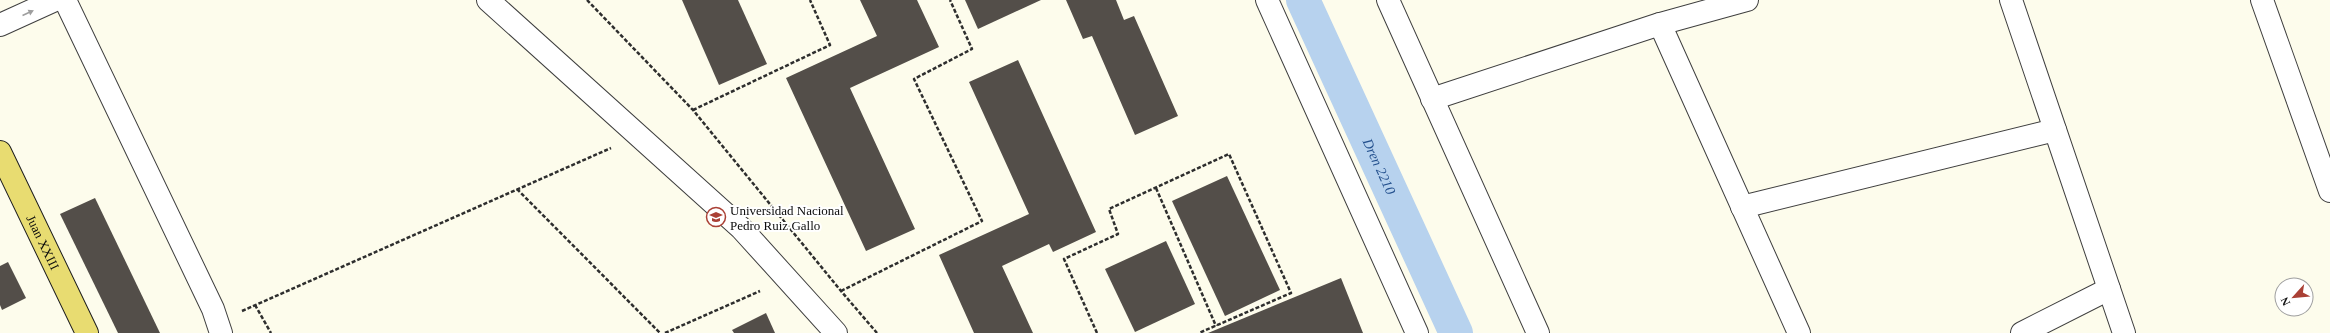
<svg xmlns="http://www.w3.org/2000/svg" width="2330" height="333" font-family="Georgia,serif">
	<style>
		.lines { fill: none; stroke-linecap: round; stroke-linejoin: round }
		.canal { stroke: #b7d2ee; stroke-width: 34 }
		.building { fill: #534e49 }
		.minor-casing { stroke: #3f3f3f; stroke-width: 24 }
		.major-casing { stroke: #1d1d1d; stroke-width: 24 }
		.path { stroke: #2e2e2e; stroke-width: 2.5; stroke-dasharray: 4 2; stroke-linecap: butt }
		.minor { stroke: #fff; stroke-width: 22 }
		.major { stroke: #e8dc71; stroke-width: 22 }
		.oneway { fill: #9e9e9e }
		.labels { text-anchor: middle; dominant-baseline: central; stroke-width: 4; stroke-linejoin: round; paint-order: stroke }
		.poi-label { font-size: 13px; fill: #0c0c0c; stroke: #fff; text-anchor: start }
		.street-label { font-size: 13px; fill: #0c0c0c; stroke: #fff }
		.water-label { font-size: 14px; font-style: italic; fill: #24518e; stroke: #fff }
	</style>
	<rect width="100%" height="100%" fill="#fdfcec"/>
	<g class="lines">
		<path class="canal" id="s1" d="M1303 0 1456 333"/>
	</g>
	<g class="building">
		<path d="M682 0H738L767 64 719 85Z"/>
		<path d="M860 0H917L939 47 850 88 915 229 866 251 786 78 877 36Z"/>
		<path d="M965 0H1041L978 29Z"/>
		<path d="M1066 0H1116L1124 20 1134 16 1178 116 1135 135 1092 36 1083 39Z"/>
		<path d="M1018 60 1096 232 1053 252 1049 244 1002 266 1033 333H974L939 255 1029 214 969 82Z"/>
		<path d="M1227 176 1280 290 1225 316 1172 201Z"/>
		<path d="M95 198 160 333H118L60 214Z"/>
		<path d="M1166 241 1195 304 1135 332 1105 269Z"/>
		<path d="M8 262 26 298 2 310 0 305V266Z"/>
		<path d="M1341 278 1363 333H1208Z"/>
		<path d="M766 313 775 333H734L732 330Z"/>
	</g>
	<g class="lines">
		<g class="minor-casing">
			<g id="minor">
				<path d="M65 0 213 309 221 333"/>
				<path d="M488 0 741 228 836 333"/>
				<path d="M1267 0 1417 333"/>
				<path d="M1388 0 1538 333"/>
				<path d="M2011 0 2124 333"/>
				<path d="M2262 0 2330 191"/>
				<path d="M1660 24 1799 333"/>
				<path d="M0 25 55 0"/>
				<path d="M1432 99 1660 24 1747 0"/>
				<path d="M1742 207 2055 130"/>
				<path d="M2022 333 2109 289"/>
			</g>
		</g>
		<g class="major-casing">
			<g id="major">
				<path id="s2" d="M0 152 87 333"/>
			</g>
		</g>
		<g class="path">
			<path d="M587 0 693 110 841 291 877 333"/>
			<path d="M693 110 830 45 810 0"/>
			<path d="M1156 188 1216 326"/>
			<path d="M517 189 660 333"/>
			<path d="M841 291 982 221 914 79 972 49 950 0"/>
			<path d="M255 305 271 333"/>
			<path d="M242 311 611 148"/>
			<path d="M665 333 760 291"/>
			<path d="M1097 333 1064 259 1118 234 1109 209 1229 154 1291 293 1199 333"/>
		</g>
		<use href="#minor" class="minor"/>
		<use href="#major" class="major"/>
	</g>
	<defs><path id="oneway-solid" d="M-6-.8H1V-3.2L6.5 0L1 3.2V.8H-6Z"/></defs>
	<use class="oneway" href="#oneway-solid" transform="translate(28 13) rotate(-24)"/>
	<defs>
		<g id="university-ring" transform="scale(1)"><circle r="9.5" fill="#fff" stroke="#aa4035" stroke-width="1.5"/><path d="M0-5L7-2L0 1L-7-2ZM-4 1L0 2.5L4 1V4Q0 6-4 4Z" fill="#aa4035"/></g>
	</defs>
	<g fill-rule="evenodd">
		<use href="#university-ring" x="716" y="217"/>
	</g>
	<g class="labels">
		<g class="poi-label">
			<text x="730" y="210">Universidad Nacional<tspan x="730" dy="15">Pedro Ruiz Gallo</tspan></text>
		</g>
		<g class="street-label">
			<text stroke="none"><textPath href="#s2" startOffset="100">Juan XXIII</textPath></text>
		</g>
		<g class="water-label">
			<text stroke="none"><textPath href="#s1" startOffset="183">Dren 2210</textPath></text>
		</g>
	</g>
	<g transform="translate(2294 297) rotate(243)"><circle r="19" fill="#ffffff" stroke="#9e9e9e"/>
	<path d="M0-3L7 15L0 10L-7 15Z" fill="#aa4035"/>
	<text y="-6" font-size="11" font-weight="bold" text-anchor="middle" fill="#0c0c0c">N</text>
	</g>
</svg>
